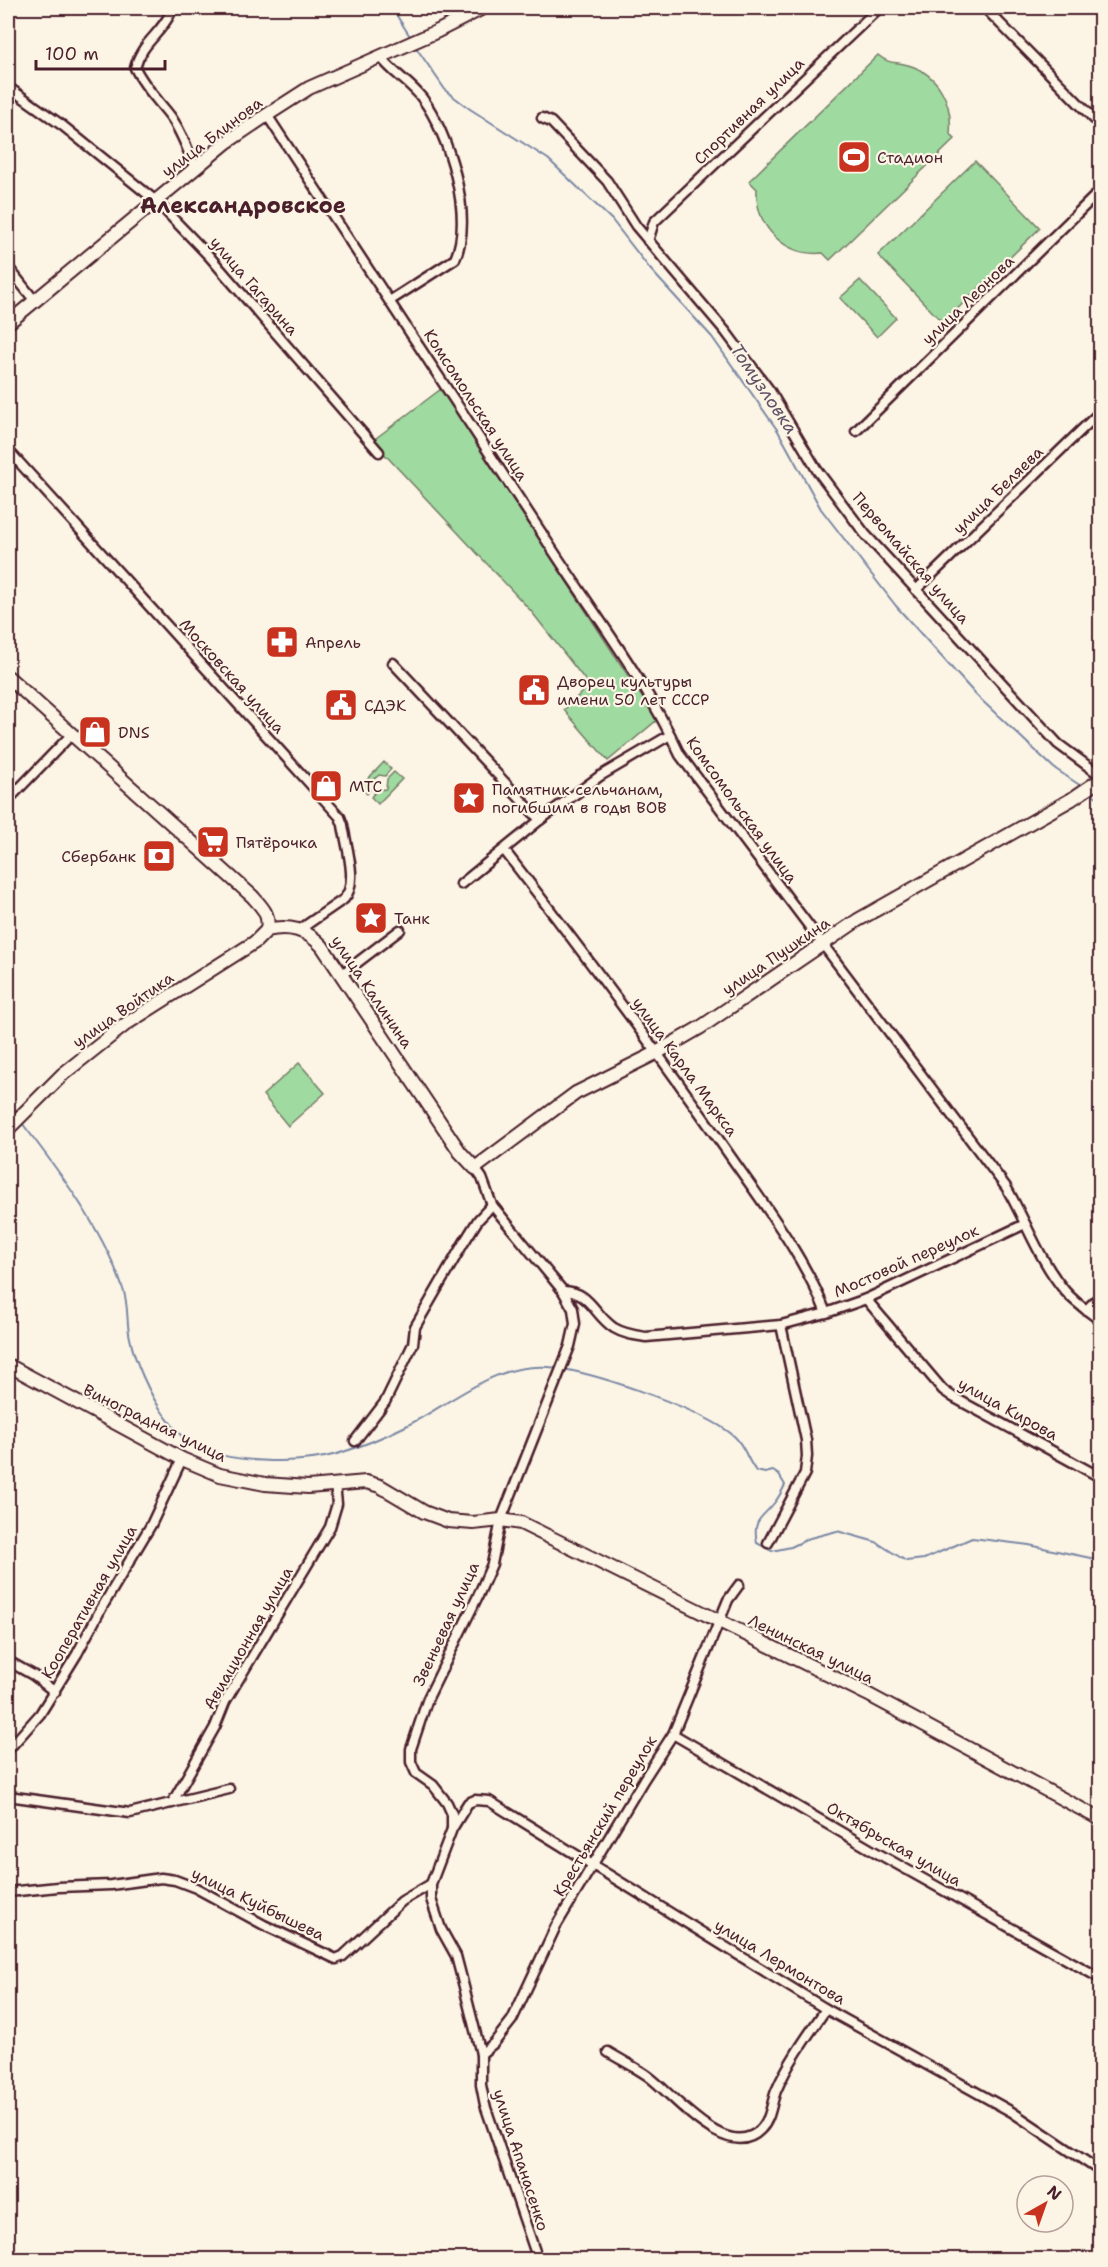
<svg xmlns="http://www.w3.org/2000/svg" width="1108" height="2267" font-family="'Shantell Sans',sans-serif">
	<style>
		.green { fill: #9fdaa0; stroke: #747c66; stroke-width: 1.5 }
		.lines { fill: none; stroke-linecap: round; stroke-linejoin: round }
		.stream { stroke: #7a87a5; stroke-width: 2 }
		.street-casing { stroke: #4a1f2b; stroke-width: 13 }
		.secondary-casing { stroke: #4a1f2b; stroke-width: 16 }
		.street { stroke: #fcf5e5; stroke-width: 8 }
		.secondary { stroke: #fcf5e5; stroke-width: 12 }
		.labels { text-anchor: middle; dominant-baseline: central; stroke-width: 4.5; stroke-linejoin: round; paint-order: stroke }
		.street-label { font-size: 16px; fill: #4a1f2b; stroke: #fcf5e5 }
		.poi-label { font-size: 16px; fill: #4a1f2b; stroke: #fcf5e5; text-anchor: start }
		.water-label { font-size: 18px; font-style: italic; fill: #625368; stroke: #fcf5e5 }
		.district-label { font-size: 22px; font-weight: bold; fill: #4a1f2b; stroke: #fcf5e5 }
	</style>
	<rect width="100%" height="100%" fill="#fcf5e5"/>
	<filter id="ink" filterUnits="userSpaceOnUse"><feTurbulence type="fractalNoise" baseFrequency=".0167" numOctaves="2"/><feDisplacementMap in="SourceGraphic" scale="12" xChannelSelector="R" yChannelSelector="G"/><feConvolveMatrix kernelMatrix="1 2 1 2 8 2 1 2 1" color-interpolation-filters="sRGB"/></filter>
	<g filter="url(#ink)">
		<g class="green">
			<path d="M878 55C890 65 894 61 908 65 939 74 953 103 950 134L955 139 830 260 823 253C785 257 755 227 757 189L749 181Z"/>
			<path d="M975 161 1040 228 943 323 878 255Z"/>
			<path d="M860 280 896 318 877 337 840 298Z"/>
			<path d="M441 389 657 720 608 761 564 710 589 685 531 611 376 445V438Z"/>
			<path d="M384 762 391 769 385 776 379 775 372 781 373 787 367 794 360 787Z"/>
			<path d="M394 772 402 779 378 804 371 797 377 790 386 789 387 779Z"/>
			<path d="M299 1063 325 1093 288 1126 263 1095Z"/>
		</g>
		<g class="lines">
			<g class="stream">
				<path d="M392 8 411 38"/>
				<path d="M415 46 446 91 470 109 548 159 612 220 650 269 712 337 778 431 821 509 896 606 976 695 1054 768 1081 786"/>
				<path d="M1091 793 1100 799"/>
				<path d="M8 1104 17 1116"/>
				<path d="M22 1123C59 1171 104 1231 123 1289 129 1305 126 1322 130 1338 134 1360 150 1395 163 1413 170 1422 180 1437 190 1443 223 1464 299 1465 337 1454 360 1447 386 1436 408 1425 457 1400 498 1359 557 1368"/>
				<path d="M563 1369C603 1376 704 1410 734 1436 745 1446 747 1460 756 1471L765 1473 773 1471 779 1475 785 1485C782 1491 779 1497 775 1502 762 1519 752 1518 757 1543L772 1551 791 1547 810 1538 837 1531 876 1542 906 1561 924 1559 972 1538 1029 1545 1100 1560"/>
			</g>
			<g class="street-casing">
				<g id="street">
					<path d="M168 8 170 14C159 36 142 42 135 68 145 88 158 100 171 117 182 133 188 150 195 168"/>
					<path d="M985 8 1100 125"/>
					<path d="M380 56C391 72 410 82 422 98 449 134 474 216 455 259L391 300"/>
					<path d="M8 87 63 126 156 201 209 256 379 452"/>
					<path d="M267 115C359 253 450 392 541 532 588 606 643 675 680 755L1006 1187C1026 1221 1039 1260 1065 1291 1075 1303 1088 1311 1100 1320"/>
					<path d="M542 118 551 122 607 181 636 226 726 332 770 391 817 470 865 534 1058 744 1100 775"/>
					<path d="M648 241 654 222 879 8"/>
					<path d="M8 267 34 300"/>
					<path d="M856 431 1100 191"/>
					<path d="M8 450 340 817 343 825C346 846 359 883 344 899L299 930"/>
					<path d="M916 590 1100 412"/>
					<path d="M393 663 540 820"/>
					<path d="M8 800 71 735"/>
					<path d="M504 850C580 948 655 1048 726 1150 762 1202 803 1254 826 1313"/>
					<path d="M461 884 540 820 600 776 670 735"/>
					<path d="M341 975 400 930"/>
					<path d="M563 1291C590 1291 594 1315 614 1328 624 1334 634 1335 646 1337L781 1325 826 1313 866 1299 1025 1224"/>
					<path d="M866 1299 943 1390 953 1397 1100 1477"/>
					<path d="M1086 1310 1100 1296"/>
					<path d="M355 1441 385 1402 413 1344 415 1327 463 1244 478 1220 492 1205"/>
					<path d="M768 1543 805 1473 807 1456 806 1440 781 1325"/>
					<path d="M8 1661 33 1675 55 1692"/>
					<path d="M673 1734 877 1853 1100 1978"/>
					<path d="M8 1750 40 1714 77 1654 101 1609 151 1525 182 1459"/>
					<path d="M8 1796 130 1813 229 1789"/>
					<path d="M172 1803 215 1727 225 1702 330 1527 337 1504 335 1484"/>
					<path d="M452 1828V1814L447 1803 433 1785 416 1773 411 1762V1749L428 1698 478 1596 492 1564 501 1520 570 1346 575 1324 573 1309 563 1291 492 1205 482 1178 475 1168"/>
					<path d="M8 1892 58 1887 111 1885 161 1878 175 1880 196 1888 264 1925 336 1959 343 1956 402 1901 431 1884"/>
					<path d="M608 2052C621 2060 635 2067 648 2076 673 2094 728 2164 761 2129 771 2119 771 2104 776 2091 789 2061 808 2035 826 2009"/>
					<path d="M481 2054 494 2043 512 2020 556 1926 644 1779 673 1734 728 1600 739 1585"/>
					<path d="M538 2260 485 2105 481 2085V2054L461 1975 456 1956 441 1929 431 1899V1884L452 1829 468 1803 475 1800 489 1801 826 2009 1012 2112 1100 2171"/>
				</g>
			</g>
			<g class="secondary-casing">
				<g id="secondary">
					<path d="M8 323 227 142 267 115 309 88 438 31 483 8"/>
					<path d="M8 677 252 896C262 907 270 914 267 930"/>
					<path d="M267 930C289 925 306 929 322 946L460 1152 475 1168 576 1093 658 1052 701 1027 858 920 1072 799 1100 780"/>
					<path d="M8 1129 63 1074 126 1024 255 942 267 930"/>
					<path d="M8 1365 182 1459 220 1475 265 1484 308 1487 366 1482 380 1486 424 1512 448 1521 473 1523 501 1520 521 1523 867 1694 1100 1819"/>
				</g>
			</g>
			<use href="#street" class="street"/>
			<use href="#secondary" class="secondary"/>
		</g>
	</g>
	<defs>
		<g id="stadium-square" transform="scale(1.725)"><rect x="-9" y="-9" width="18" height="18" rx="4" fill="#c8321e" stroke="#fcf5e5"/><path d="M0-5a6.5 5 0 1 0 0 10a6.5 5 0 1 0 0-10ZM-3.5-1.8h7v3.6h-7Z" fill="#fff"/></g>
		<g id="pharmacy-square" transform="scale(1.725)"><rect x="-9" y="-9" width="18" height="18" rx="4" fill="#c8321e" stroke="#fcf5e5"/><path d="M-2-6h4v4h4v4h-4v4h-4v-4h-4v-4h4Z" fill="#fff"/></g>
		<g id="civic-square" transform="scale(1.725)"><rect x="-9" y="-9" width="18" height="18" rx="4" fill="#c8321e" stroke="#fcf5e5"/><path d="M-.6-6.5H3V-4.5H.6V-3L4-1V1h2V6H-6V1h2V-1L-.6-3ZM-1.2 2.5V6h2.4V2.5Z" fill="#fff"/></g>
		<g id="shop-square" transform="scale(1.725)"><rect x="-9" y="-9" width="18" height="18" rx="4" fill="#c8321e" stroke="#fcf5e5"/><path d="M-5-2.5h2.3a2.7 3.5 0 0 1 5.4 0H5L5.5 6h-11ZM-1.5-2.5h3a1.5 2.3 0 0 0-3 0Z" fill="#fff"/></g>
		<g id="sight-square" transform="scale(1.725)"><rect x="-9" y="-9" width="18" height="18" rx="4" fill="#c8321e" stroke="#fcf5e5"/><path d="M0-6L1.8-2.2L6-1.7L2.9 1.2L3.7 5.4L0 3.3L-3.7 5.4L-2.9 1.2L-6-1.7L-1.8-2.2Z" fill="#fff"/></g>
		<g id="supermarket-square" transform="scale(1.725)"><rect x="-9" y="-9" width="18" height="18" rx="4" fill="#c8321e" stroke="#fcf5e5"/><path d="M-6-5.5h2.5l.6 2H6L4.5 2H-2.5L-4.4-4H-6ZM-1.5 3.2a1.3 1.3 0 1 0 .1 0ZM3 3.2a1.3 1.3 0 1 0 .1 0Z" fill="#fff"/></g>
		<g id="bank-square" transform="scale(1.725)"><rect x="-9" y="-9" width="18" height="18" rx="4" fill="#c8321e" stroke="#fcf5e5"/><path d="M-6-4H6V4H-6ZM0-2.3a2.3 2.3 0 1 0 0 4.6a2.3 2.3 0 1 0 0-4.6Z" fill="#fff"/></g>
	</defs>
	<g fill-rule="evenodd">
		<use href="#stadium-square" x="854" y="157"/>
		<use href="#pharmacy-square" x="282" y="642"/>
		<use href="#civic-square" x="534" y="690"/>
		<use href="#civic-square" x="341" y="705"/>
		<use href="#shop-square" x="95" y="732"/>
		<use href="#shop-square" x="326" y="786"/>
		<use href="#sight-square" x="469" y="798"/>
		<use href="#supermarket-square" x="213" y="842"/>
		<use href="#bank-square" x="159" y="856"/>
		<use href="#sight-square" x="371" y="918"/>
	</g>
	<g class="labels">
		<g class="street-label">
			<text transform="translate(749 111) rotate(-44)">Спортивная улица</text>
			<text transform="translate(212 137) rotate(-37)">улица Блинова</text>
			<text transform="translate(254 286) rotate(49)">улица Гагарина</text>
			<text transform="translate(968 300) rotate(-44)">улица Леонова</text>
			<text transform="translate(476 405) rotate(57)">Комсомольская улица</text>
			<text transform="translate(998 490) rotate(-44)">улица Беляева</text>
			<text transform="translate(911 558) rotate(49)">Первомайская улица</text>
			<text transform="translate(232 676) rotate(48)">Московская улица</text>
			<text transform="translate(742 810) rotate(54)">Комсомольская улица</text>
			<text transform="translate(776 956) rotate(-34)">улица Пушкина</text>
			<text transform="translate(372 992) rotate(56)">улица Калинина</text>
			<text transform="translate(123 1010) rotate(-35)">улица Войтика</text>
			<text transform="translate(685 1067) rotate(54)">улица Карла Маркса</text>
			<text transform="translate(906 1261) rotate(-24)">Мостовой переулок</text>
			<text transform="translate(1008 1409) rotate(29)">улица Кирова</text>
			<text transform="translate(155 1423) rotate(26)">Виноградная улица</text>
			<text transform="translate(89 1602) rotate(-60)">Кооперативная улица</text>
			<text transform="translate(446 1624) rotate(-65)">Звеньевая улица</text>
			<text transform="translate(248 1638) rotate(-60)">Авиационная улица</text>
			<text transform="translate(811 1649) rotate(26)">Ленинская улица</text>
			<text transform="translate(605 1816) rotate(-59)">Крестьянский переулок</text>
			<text transform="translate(894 1844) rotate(30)">Октябрьская улица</text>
			<text transform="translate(258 1904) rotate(26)">улица Куйбышева</text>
			<text transform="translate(780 1962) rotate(31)">улица Лермонтова</text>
			<text transform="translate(521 2160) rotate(72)">улица Апанасенко</text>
		</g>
		<g class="poi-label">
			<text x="877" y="157">Стадион</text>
			<text x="305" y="642">Апрель</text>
			<text x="557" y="681">Дворец культуры<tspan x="557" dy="18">имени 50 лет СССР</tspan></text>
			<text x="364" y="705">СДЭК</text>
			<text x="118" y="732">DNS</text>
			<text x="349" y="786">МТС</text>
			<text x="492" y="789">Памятник сельчанам,<tspan x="492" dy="18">погибшим в годы ВОВ</tspan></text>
			<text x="236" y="842">Пятёрочка</text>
			<text x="136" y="856" text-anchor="end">Сбербанк</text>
			<text x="394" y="918">Танк</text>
		</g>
		<g class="water-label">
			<text transform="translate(764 389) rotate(56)">Томузловка</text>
		</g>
		<g class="district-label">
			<text x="243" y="205">Александровское</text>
		</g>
	</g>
	<rect width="1108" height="2267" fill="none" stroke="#fcf5e5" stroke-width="30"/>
	<rect x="15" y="15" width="1078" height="2237" fill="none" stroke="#4a1f2b" stroke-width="2" filter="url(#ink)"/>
	<g transform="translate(1045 2204) rotate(40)"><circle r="28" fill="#fcf5e5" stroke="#b59f9b" stroke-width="1.5"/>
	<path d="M0-4.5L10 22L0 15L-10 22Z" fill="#c8321e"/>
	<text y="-9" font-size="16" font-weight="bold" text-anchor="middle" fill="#4a1f2b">N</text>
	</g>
	<path d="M36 60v9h129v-9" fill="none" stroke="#4a1f2b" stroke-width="3"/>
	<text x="45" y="60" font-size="18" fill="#4a1f2b" stroke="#fcf5e5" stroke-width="4.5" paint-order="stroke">100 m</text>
</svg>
